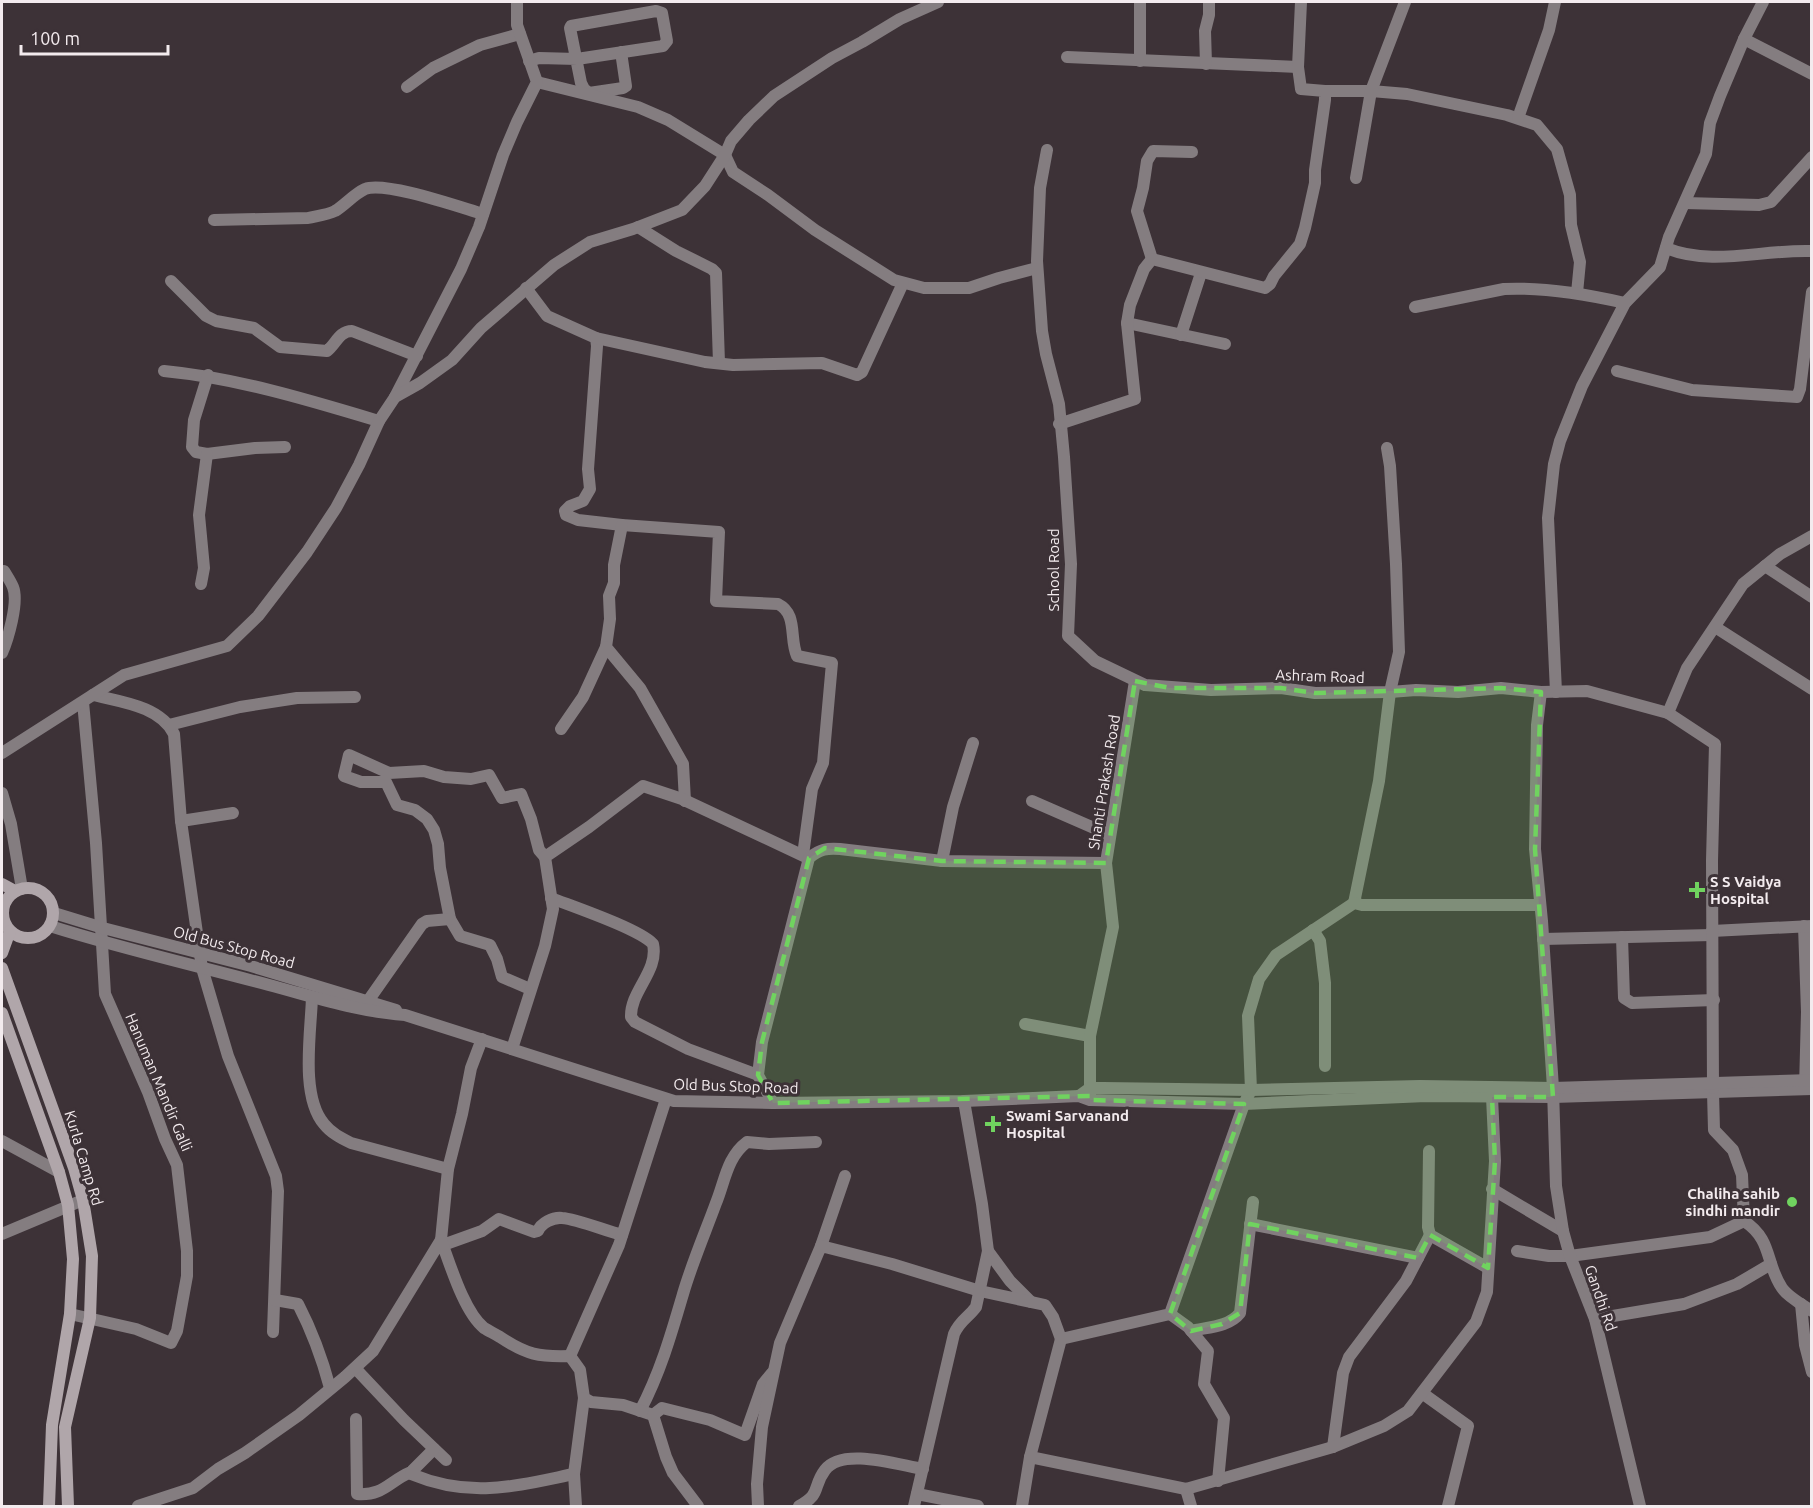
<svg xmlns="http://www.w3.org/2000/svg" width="1813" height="1508" font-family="Ubuntu,sans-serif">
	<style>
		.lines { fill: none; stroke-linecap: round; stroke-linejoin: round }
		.minor { stroke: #847d80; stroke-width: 12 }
		.tertiary { stroke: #847d80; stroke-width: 12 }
		.secondary { stroke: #b0a6aa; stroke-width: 12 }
		.marked { fill: #70d35f; fill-opacity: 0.2; stroke: #70d35f; stroke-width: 4.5; stroke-dasharray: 12 8; stroke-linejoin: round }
		.poi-dot { fill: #70d35f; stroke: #3d3237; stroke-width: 2 }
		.labels { text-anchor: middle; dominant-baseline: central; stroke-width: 6; stroke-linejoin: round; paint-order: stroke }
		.street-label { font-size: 15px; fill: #f3ebee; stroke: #3d3237 }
		.poi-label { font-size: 15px; font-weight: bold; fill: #f3ebee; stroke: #3d3237; text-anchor: start }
	</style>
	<rect width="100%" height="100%" fill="#3d3237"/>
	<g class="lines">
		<g class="minor">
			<path d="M1140 2V61"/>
			<path d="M1744 39 1812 74"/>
			<path d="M1067 57 1298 67"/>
			<path d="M529 61 539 58 577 59 663 46 667 41 662 13 656 11 571 26 570 28 581 83 584 89 589 93 623 88 626 86 621 52"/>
			<path d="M1206 64 1205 31 1209 15V2"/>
			<path d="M537 82 638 107 668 120 725 155 733 172 768 195 815 230 894 280 924 288H969L999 278 1037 268"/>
			<path d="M407 87 433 68 480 45 520 34"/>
			<path d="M1325 91H1371L1407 94 1507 115 1537 125 1557 149 1570 195 1571 225 1580 262 1577 293"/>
			<path d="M1518 118 1549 30 1555 2"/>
			<path d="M1047 150 1040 188 1037 261 1042 331 1046 354 1059 404 1064 457 1071 564 1068 636 1095 661 1145 685 1211 690 1281 688 1315 693 1390 692 1416 690 1458 692 1501 688 1541 692 1587 691 1668 713"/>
			<path d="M1356 178 1371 91 1405 2"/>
			<path d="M1685 203 1759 205 1771 202 1812 157"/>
			<path d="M214 220 308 218C316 216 327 215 335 211 345 205 354 194 365 189 385 181 459 207 483 214"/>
			<path d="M638 227 676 251 712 269 716 273 719 363"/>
			<path d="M1666 248C1713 267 1762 249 1812 251"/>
			<path d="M1152 259 1137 211 1143 188 1147 161 1153 151 1192 152"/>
			<path d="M171 281 206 316 216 321 254 328 280 347 327 351C336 344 339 331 352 331L417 356"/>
			<path d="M526 288 547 316 596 338 597 346 588 469 590 489 583 501 570 506 565 511 566 515 578 520 622 525 719 532 716 601 778 604C798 614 789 638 797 656L832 663 823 763 812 789 803 855"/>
			<path d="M1415 307 1504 289C1544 287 1585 294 1625 303"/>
			<path d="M1127 323 1225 344"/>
			<path d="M1181 335 1201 273"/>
			<path d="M596 338 705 362 733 365 822 363 857 375 862 372 903 283"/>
			<path d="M164 371C237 378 309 400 379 421"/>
			<path d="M1617 371 1692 390 1797 397 1800 389 1812 292"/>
			<path d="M208 375 194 420 192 447 196 452 207 454 255 448 285 447"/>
			<path d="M1059 424 1135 399 1127 323 1130 305 1144 269 1152 259 1265 288 1270 284 1274 276 1300 244 1305 228 1315 183V170L1325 100V91L1301 89 1298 67 1301 2"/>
			<path d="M622 525 614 565V583L609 596 610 619 606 647 640 688 683 764 685 801"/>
			<path d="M1765 566 1812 597"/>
			<path d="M201 584 204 568 199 515 207 454"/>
			<path d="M1715 627 1812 689"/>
			<path d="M2 653C8 639 19 602 13 587 11 582 7 576 4 571"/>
			<path d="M1541 692 1537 725 1535 849 1542 921 1553 1088"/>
			<path d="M1556 692 1548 518 1554 464 1560 441 1582 386 1625 303 1660 267 1669 237 1706 154 1710 123 1720 96 1744 39 1763 2"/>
			<path d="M93 695C121 702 160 706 174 734L181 821 202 968 228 1056 276 1176 278 1191 273 1332"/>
			<path d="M169 725 240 707 297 698 355 697"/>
			<path d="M561 729 583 697 606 647"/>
			<path d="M2 793 11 824 22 889"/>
			<path d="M1032 801 1110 835"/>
			<path d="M181 821 233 813"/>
			<path d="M942 861 953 807 973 743"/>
			<path d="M551 898C574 907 639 929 653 944 659 971 630 991 631 1017L635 1022 688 1049 758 1075"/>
			<path d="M1354 903 1379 781 1390 692 1399 652 1396 564 1390 466 1387 448"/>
			<path d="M1804 926 1807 1012 1805 1088"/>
			<path d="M1313 930 1320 941 1325 983V1066"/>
			<path d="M1712 931 1812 926"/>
			<path d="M1622 937 1624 998 1632 1003 1714 1000"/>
			<path d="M1543 939 1712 935"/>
			<path d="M530 989 502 977 497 959 490 945 460 936 450 919 440 868 438 844 434 830 427 819 415 810 397 805 386 782H361L344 776 349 755 389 773 424 771 444 777 471 779 489 775 502 798 521 794 531 819 539 850 545 857"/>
			<path d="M312 997C311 1032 300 1096 324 1124 331 1133 341 1138 351 1143L448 1169"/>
			<path d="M368 1001 422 924 427 921 450 919"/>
			<path d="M1025 1024 1090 1036"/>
			<path d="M512 1049 545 946 553 909 545 857 589 827 643 786 682 799 808 858"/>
			<path d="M1713 1092 1714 1130 1733 1150 1742 1175 1744 1221"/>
			<path d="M1090 1097V1036L1113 927 1106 863 1135 681"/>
			<path d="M773 1103 758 1075 762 1042 809 858C820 849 827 848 840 849L942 861 1106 863"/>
			<path d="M1244 1104 1251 1090 1248 1016 1259 979 1276 955 1354 903 1362 905H1540"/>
			<path d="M2 1141 59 1172"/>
			<path d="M1429 1151 1428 1227 1430 1235 1488 1268"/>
			<path d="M1492 1189 1563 1231"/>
			<path d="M1744 1221C1773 1240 1765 1263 1782 1288 1788 1297 1803 1305 1812 1311"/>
			<path d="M1250 1224 1418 1258"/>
			<path d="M2 1234 83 1200"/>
			<path d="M441 1240 448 1169 462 1114 471 1068 482 1039"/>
			<path d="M443 1245 482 1231 499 1219 534 1232 538 1231C541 1223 553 1217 562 1218 577 1219 606 1231 622 1235"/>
			<path d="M821 1246 845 1176"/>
			<path d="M988 1251 1010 1281 1031 1302"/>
			<path d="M1517 1251 1549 1256H1570L1710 1237 1744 1221"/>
			<path d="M275 1300 298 1304C312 1331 322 1358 330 1388"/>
			<path d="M1801 1304 1805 1345 1812 1372"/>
			<path d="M70 1314 136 1329 171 1343 177 1331 187 1276V1251L177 1165 165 1139 148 1092 105 994 96 843 83 702"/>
			<path d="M1170 1314 1188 1327 1208 1351 1204 1384 1224 1418 1218 1481"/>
			<path d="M1595 1319 1684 1304 1737 1284 1771 1264"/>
			<path d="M1191 1331C1208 1327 1229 1327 1240 1313L1253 1202"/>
			<path d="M570 1356 619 1245 666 1099"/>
			<path d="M355 1368 404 1420 446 1460"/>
			<path d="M1422 1393 1468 1426 1448 1506"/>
			<path d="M640 1411C660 1373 671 1335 683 1294 692 1263 705 1233 716 1203 725 1181 727 1157 747 1142L769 1144 816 1142"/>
			<path d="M356 1419 357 1494C384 1496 389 1481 411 1472"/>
			<path d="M1333 1447 1343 1373 1349 1357 1406 1281 1430 1235"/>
			<path d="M434 1449 413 1470 411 1474C471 1499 515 1486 574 1474"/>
			<path d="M1030 1457 1186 1489 1333 1447 1384 1426 1408 1411 1476 1322 1487 1292 1495 1161 1492 1097"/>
			<path d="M1186 1489 1191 1506"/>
			<path d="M917 1494 978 1506"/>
			<path d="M138 1506 193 1488 218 1469 245 1453 299 1415 345 1377 373 1351 441 1240C450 1264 464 1312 484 1328 489 1331 495 1334 500 1337 527 1355 539 1357 570 1356L580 1370 584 1398 591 1402 623 1405 653 1415"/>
			<path d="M576 1506 574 1474 584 1398"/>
			<path d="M698 1506 673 1473 666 1457 653 1415 662 1408 710 1420 745 1435 763 1384 772 1373"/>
			<path d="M758 1506 757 1484 762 1427 780 1343 821 1246 892 1264 980 1291 1045 1305 1053 1317 1061 1339"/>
			<path d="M799 1506C822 1494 812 1487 825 1470 842 1447 898 1465 923 1469"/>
			<path d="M914 1506 954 1334C960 1320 968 1318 976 1307L988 1251 982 1204 964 1101"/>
		</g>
		<g class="tertiary">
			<path d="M395 397 461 269 479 227 503 155 517 122 537 82 517 25V2"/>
			<path d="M2 753 124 675 227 646 258 616 307 552 336 508 359 465 379 421 395 397 420 383 452 360 481 328 554 265 590 242 633 229 682 210 705 186 725 155 731 141 749 120 774 96 832 58 862 42 900 19 938 2"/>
			<path d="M54 913 103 928 251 966 396 1010"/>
			<path d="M50 926C126 950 203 967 280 988 321 999 362 1012 405 1015L674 1101 773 1103 964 1101 1079 1096 1090 1100 1244 1104 1426 1096 1553 1097 1812 1089"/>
			<path d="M1713 1088 1712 861 1715 744 1668 713 1687 668 1743 584 1780 554 1812 536"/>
			<path d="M1553 1089 1556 1186 1563 1231 1570 1256 1595 1319 1640 1506"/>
			<path d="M1079 1096 1090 1088H1103L1251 1090 1420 1086 1553 1088 1812 1080"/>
			<path d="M1022 1506 1030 1457 1061 1339 1170 1314 1244 1104"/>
		</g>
		<g class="secondary">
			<path d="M2 884 15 891"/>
			<circle cx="28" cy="913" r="25"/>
			<path d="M2 953 10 931"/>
			<path d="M2 968 74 1168 83 1200 92 1256 90 1318 65 1427 68 1506"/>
			<path d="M2 1013 59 1172 68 1205 73 1259 70 1314 52 1425 49 1506"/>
		</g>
	</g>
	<path class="marked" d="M1135 681 1170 688H1281L1315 693 1501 688 1541 692 1535 849 1553 1097H1492L1495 1161 1488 1268 1430 1235 1418 1258 1250 1224 1240 1313 1222 1324 1191 1331 1170 1314 1244 1104 1090 1100V1096L773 1103 758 1075 762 1042 809 858 825 848 942 861 1106 863Z"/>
	<g class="poi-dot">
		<path d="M1694 881h6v6h6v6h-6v6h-6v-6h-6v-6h6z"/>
		<path d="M990 1115h6v6h6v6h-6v6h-6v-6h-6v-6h6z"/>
		<circle cx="1792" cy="1202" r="6"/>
	</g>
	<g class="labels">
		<g class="street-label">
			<text transform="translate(1053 570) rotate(-90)">School Road</text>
			<text transform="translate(1320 676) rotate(2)">Ashram Road</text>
			<text transform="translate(1104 782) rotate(-81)">Shanti Prakash Road</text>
			<text transform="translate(234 947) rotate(15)">Old Bus Stop Road</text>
			<text transform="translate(159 1082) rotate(67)">Hanuman Mandir Galli</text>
			<text transform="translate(736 1086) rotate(2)">Old Bus Stop Road</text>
			<text transform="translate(84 1158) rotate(73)">Kurla Camp Rd</text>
			<text transform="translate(1601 1298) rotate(71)">Gandhi Rd</text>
		</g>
		<g class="poi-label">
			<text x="1710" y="881">S S Vaidya<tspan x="1710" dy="17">Hospital</tspan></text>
			<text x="1006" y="1115">Swami Sarvanand<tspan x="1006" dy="17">Hospital</tspan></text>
			<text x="1780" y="1193" text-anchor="end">Chaliha sahib<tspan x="1780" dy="17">sindhi mandir</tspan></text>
		</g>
	</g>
	<rect width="1813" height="1508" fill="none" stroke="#f3ebee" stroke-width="6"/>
	<path d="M21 45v9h147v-9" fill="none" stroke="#f3ebee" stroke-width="3"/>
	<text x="30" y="45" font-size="18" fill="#f3ebee" stroke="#3d3237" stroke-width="4.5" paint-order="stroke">100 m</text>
</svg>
